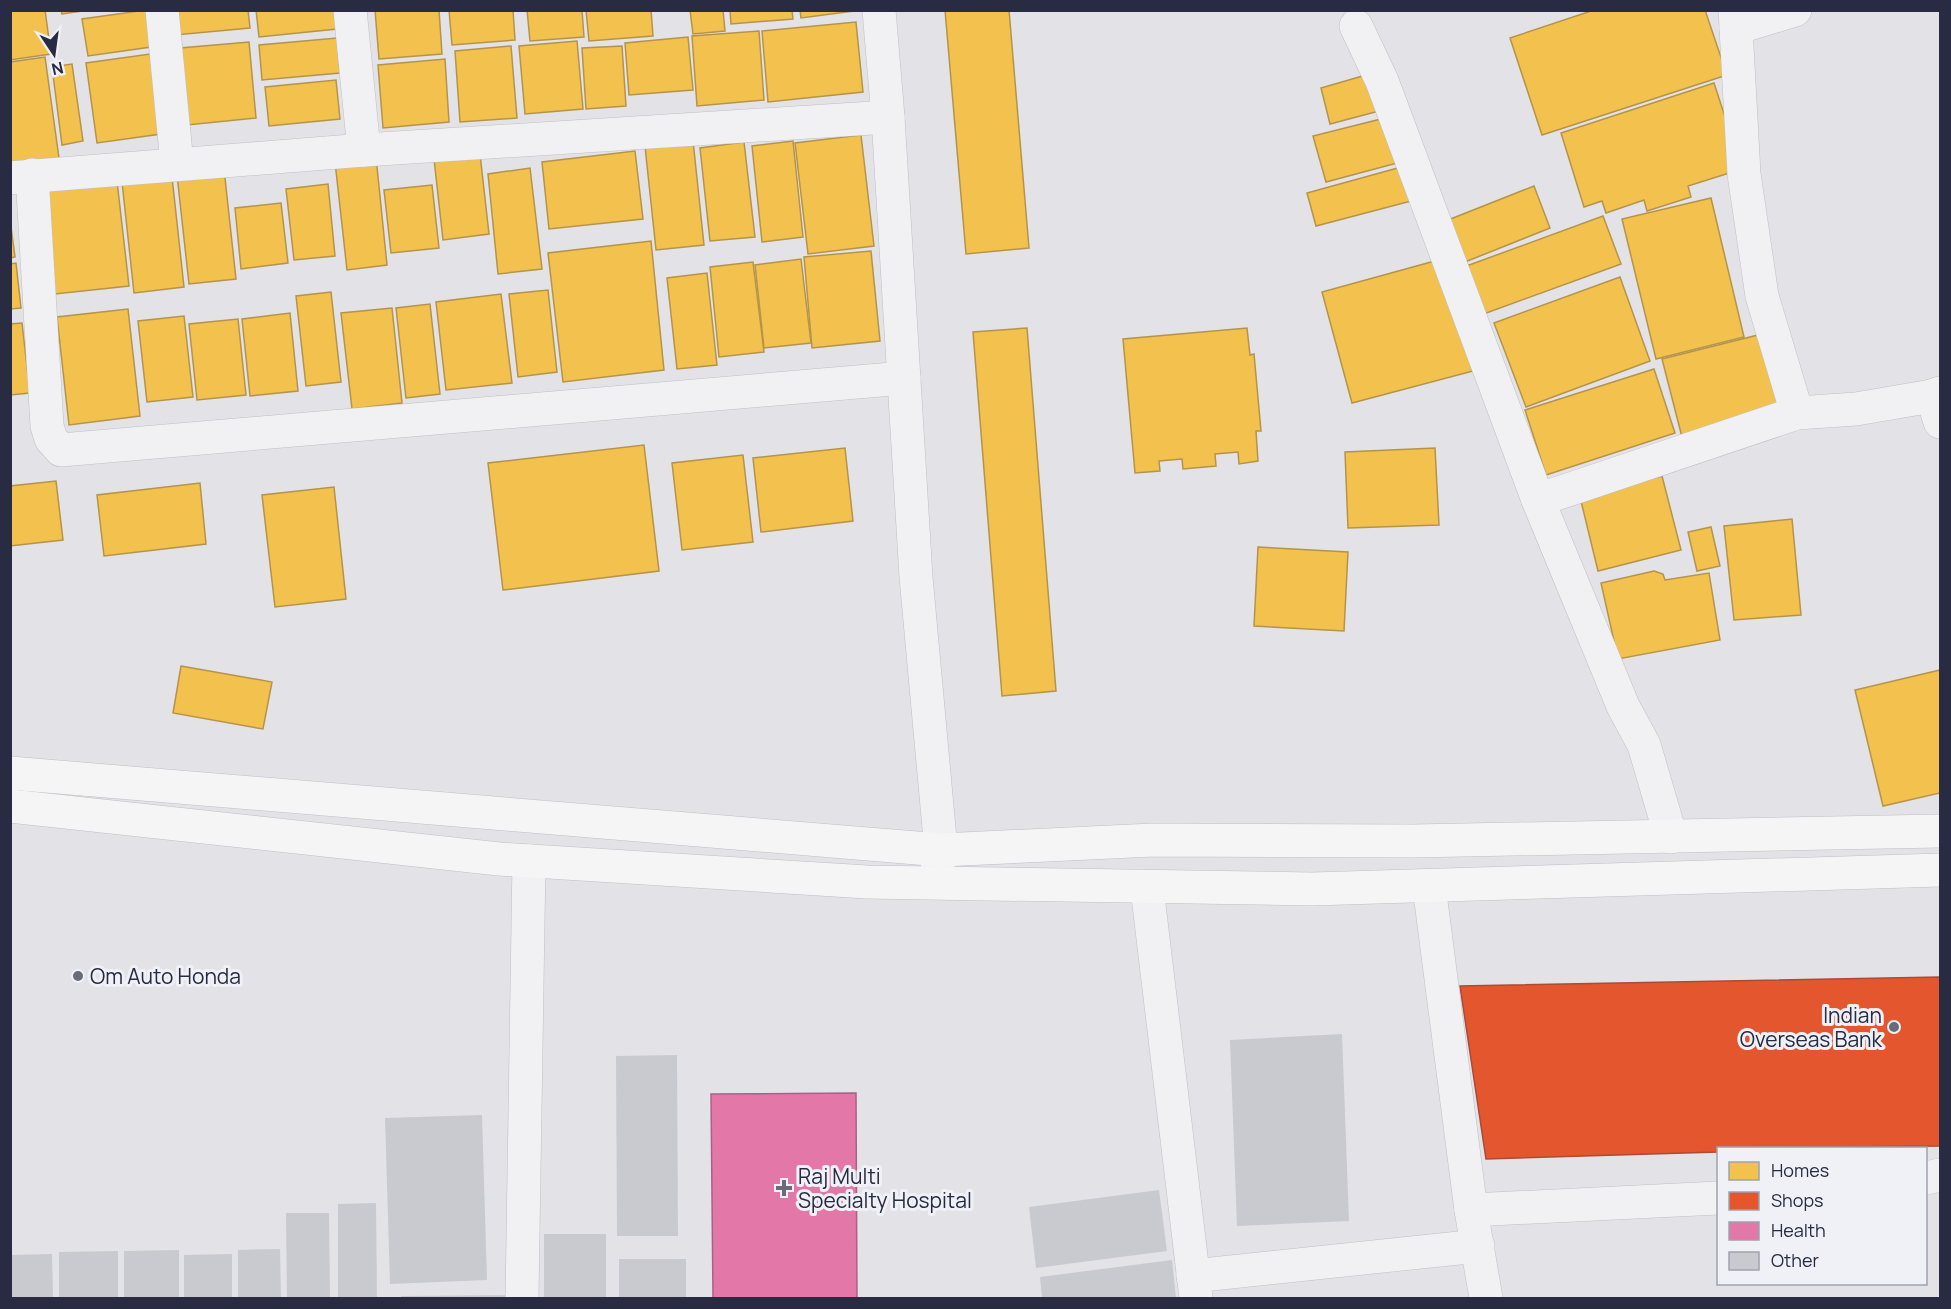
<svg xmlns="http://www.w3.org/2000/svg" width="1951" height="1309" font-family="Manrope,sans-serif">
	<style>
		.homes { fill: #f2c14e; stroke: #b5944a; stroke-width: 1.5 }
		.shops { fill: #e4572e; stroke: #ac4a34; stroke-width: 1.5 }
		.health { fill: #e377a8; stroke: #ab6089; stroke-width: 1.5 }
		.building { fill: #c9cacf }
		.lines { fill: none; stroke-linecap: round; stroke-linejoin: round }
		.minor-casing { stroke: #bfbfc5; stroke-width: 34 }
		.major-casing { stroke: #bebfc5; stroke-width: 34 }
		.minor { stroke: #f1f1f3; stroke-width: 33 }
		.major { stroke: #f5f5f6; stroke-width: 33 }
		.poi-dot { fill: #696b7b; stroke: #eff1f6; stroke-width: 2 }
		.labels { text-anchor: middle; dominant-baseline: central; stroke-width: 6; stroke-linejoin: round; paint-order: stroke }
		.poi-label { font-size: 21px; fill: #282b41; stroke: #eff1f6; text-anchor: start }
	</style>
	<rect width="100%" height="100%" fill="#e2e2e7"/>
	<g class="homes">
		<path d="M10 10H45L51 54 10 60Z"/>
		<path d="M61 10H90L62 14Z"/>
		<path d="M146 10 151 47 88 56 82 19Z"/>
		<path d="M173 10H248L250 28 175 35Z"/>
		<path d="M256 10H336L337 29 259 37Z"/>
		<path d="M375 10H439L442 54 379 59Z"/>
		<path d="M449 10H513L515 40 452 45Z"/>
		<path d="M527 10H582L584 37 530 41Z"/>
		<path d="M586 10H651L653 36 589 41Z"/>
		<path d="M690 10H723L725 31 693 34Z"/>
		<path d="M730 10H792L793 19 731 24Z"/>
		<path d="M800 10H862L801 18Z"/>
		<path d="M945 10H1009L1029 248 966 254Z"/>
		<path d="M1594 10H1705L1727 75 1542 135 1510 38Z"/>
		<path d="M856 22 863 92 768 102 762 31Z"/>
		<path d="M759 31 764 100 697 106 692 36Z"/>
		<path d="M688 37 693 90 629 95 625 43Z"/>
		<path d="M337 38 340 73 262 80 259 45Z"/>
		<path d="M577 41 583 109 525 114 519 46Z"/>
		<path d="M249 42 256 118 187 125 180 48Z"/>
		<path d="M511 46 517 118 460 122 455 51Z"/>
		<path d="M622 46 626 106 586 109 582 48Z"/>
		<path d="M150 54 161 134 97 143 86 63Z"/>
		<path d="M45 57 59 158 10 165V62Z"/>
		<path d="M445 59 449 122 383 128 378 65Z"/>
		<path d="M72 64 83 141 62 145 52 67Z"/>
		<path d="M1373 73 1383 110 1330 124 1321 88Z"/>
		<path d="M336 80 340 119 269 126 265 87Z"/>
		<path d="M1714 83 1742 169 1688 186 1691 197 1647 211 1644 200 1606 213 1602 201 1584 207 1561 133Z"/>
		<path d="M1389 117 1401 162 1326 182 1313 136Z"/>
		<path d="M692 131 704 245 656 250 644 137Z"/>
		<path d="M861 135 874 246 808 254 795 143Z"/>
		<path d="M793 141 803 237 762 242 752 146Z"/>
		<path d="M744 142 755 237 710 241 700 148Z"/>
		<path d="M635 151 643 219 549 229 542 162Z"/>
		<path d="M480 154 489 234 443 240 434 159Z"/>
		<path d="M376 157 387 265 347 270 335 162Z"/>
		<path d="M1405 166 1415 200 1316 226 1307 193Z"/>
		<path d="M530 168 542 269 498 274 488 174Z"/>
		<path d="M224 169 236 279 189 284 177 175Z"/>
		<path d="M172 177 184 287 134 293 122 182Z"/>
		<path d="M117 181 129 286 55 294 43 189Z"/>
		<path d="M328 184 335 256 294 260 286 189Z"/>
		<path d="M432 185 439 248 391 253 384 190Z"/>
		<path d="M1534 186 1550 228 1460 264 1443 222Z"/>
		<path d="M1711 198 1744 337 1656 359 1622 219Z"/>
		<path d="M281 203 288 263 241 269 235 208Z"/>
		<path d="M1603 216 1621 264 1478 316 1461 268Z"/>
		<path d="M10 219 15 257 10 258Z"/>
		<path d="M651 241 664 370 563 382 548 253Z"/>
		<path d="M871 251 880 341 812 348 804 257Z"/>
		<path d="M801 259 811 343 764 348 755 265Z"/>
		<path d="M1442 259 1473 371 1352 403 1322 292Z"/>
		<path d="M753 262 764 352 719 357 710 267Z"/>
		<path d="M16 263 21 308 10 309V264Z"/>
		<path d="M707 273 717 365 677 369 667 278Z"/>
		<path d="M1620 277 1650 361 1526 407 1494 323Z"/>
		<path d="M548 290 557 372 518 377 509 294Z"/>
		<path d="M331 292 341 382 306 386 296 296Z"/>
		<path d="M501 294 512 383 446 390 436 302Z"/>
		<path d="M430 304 440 394 406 398 396 308Z"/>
		<path d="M392 308 402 403 352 409 341 313Z"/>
		<path d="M128 309 140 416 69 425 57 317Z"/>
		<path d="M290 313 298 391 250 396 242 319Z"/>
		<path d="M184 316 193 397 147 402 138 321Z"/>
		<path d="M238 319 246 395 197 400 189 324Z"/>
		<path d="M22 323 30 393 10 395V324Z"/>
		<path d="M1027 328 1056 691 1002 696 973 332Z"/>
		<path d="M1247 328 1250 355 1254 354 1261 431H1256L1258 461 1239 464 1238 452 1215 454 1216 466 1183 469 1182 459 1159 461 1160 471 1135 473 1123 339Z"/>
		<path d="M1766 333 1786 410 1682 437 1662 359Z"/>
		<path d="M1654 369 1675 433 1546 475 1525 410Z"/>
		<path d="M644 445 659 571 503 590 488 463Z"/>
		<path d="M845 448 853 521 761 532 753 458Z"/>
		<path d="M1435 448 1439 525 1348 528 1345 452Z"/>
		<path d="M743 455 753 542 682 550 672 463Z"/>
		<path d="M1662 476 1681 550 1598 571 1580 497Z"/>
		<path d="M56 481 63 540 10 546V486Z"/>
		<path d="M200 483 206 544 104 556 97 495Z"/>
		<path d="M334 487 346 599 275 607 262 495Z"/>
		<path d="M1792 519 1801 615 1734 620 1724 526Z"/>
		<path d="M1711 527 1720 566 1697 571 1688 532Z"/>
		<path d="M1258 547 1348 552 1344 631 1254 626Z"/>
		<path d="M1654 571 1663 574 1665 580 1709 573 1720 640 1618 659 1601 583Z"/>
		<path d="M181 666 272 682 263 729 173 713Z"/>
		<path d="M1940 670V793L1883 806 1855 690Z"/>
	</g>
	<path class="shops" d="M1940 977V1146L1718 1148V1152L1486 1159 1460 986Z"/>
	<path class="health" d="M856 1093 857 1298H713L711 1094Z"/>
	<g class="building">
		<path d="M1342 1034 1349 1221 1237 1226 1230 1040Z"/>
		<path d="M677 1055 678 1236H617L616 1056Z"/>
		<path d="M482 1115 487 1280 390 1284 385 1118Z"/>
		<path d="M1159 1190 1167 1251 1036 1268 1029 1207Z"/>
		<path d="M376 1203 377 1298H338V1204Z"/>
		<path d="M286 1213H329L330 1298H287Z"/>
		<rect x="544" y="1234" width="62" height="64"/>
		<path d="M280 1249 281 1298H238V1250Z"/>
		<path d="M179 1250V1298H124V1251Z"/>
		<path d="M118 1251V1298H59V1252Z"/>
		<path d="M52 1254 53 1298H10V1255Z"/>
		<path d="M232 1254V1298H184V1255Z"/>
		<rect x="619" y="1259" width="67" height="39"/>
		<path d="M1172 1260 1176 1298H1042L1040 1277Z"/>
		<path d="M512 1295V1298H401V1296Z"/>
	</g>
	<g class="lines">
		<g class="minor-casing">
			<g id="minor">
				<path d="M162 10 177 164"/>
				<path d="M350 10 364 150"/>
				<path d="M879 10 888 117 916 577 941 850 935 879"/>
				<path d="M1735 10 1736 28 1795 10"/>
				<path d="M1356 26 1382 81 1538 500 1623 706 1644 745 1671 837"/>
				<path d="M1736 28 1744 174 1762 296 1797 413"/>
				<path d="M32 175 47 426 51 439 61 450 904 378"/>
				<path d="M10 178 364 150 888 117"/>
				<path d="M1940 393 1932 396 1940 422"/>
				<path d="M1538 500 1797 413 1856 409 1932 396"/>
				<path d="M1429 886 1471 1210 1486 1298"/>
				<path d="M1147 888 1196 1298"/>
				<path d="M1926 1178 1940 1175"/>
				<path d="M1471 1210 1718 1198"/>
				<path d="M1193 1276 1478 1246"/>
				<path d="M522 1298 529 861"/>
			</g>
		</g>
		<g class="major-casing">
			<g id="major">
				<path d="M10 773 941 850 1153 840 1413 841 1940 831"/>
				<path d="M10 806 499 859 867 882 1312 889 1940 870"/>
			</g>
		</g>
		<use href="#minor" class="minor"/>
		<use href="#major" class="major"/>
	</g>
	<g class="poi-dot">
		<circle cx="78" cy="976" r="6"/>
		<circle cx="1894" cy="1027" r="6"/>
		<path d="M781 1179h6v6h6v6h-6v6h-6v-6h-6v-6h6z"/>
	</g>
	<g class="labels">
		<g class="poi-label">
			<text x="90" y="976">Om Auto Honda</text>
			<text x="1882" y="1015" text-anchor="end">Indian<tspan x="1882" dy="24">Overseas Bank</tspan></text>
			<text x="798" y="1176">Raj Multi<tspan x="798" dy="24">Specialty Hospital</tspan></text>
		</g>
	</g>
	<rect width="1951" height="1309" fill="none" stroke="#282b41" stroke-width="24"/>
	<rect x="1717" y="1147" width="210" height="138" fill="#eff1f6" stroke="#9fa2ae" stroke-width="1.5"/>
	<rect x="1729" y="1162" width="30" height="18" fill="#f2c14e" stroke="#9fa2ae" stroke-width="1.5"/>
	<text x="1771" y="1177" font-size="18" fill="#282b41">Homes</text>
	<rect x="1729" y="1192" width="30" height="18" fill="#e4572e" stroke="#9fa2ae" stroke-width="1.5"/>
	<text x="1771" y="1207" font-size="18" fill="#282b41">Shops</text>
	<rect x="1729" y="1222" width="30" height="18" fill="#e377a8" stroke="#9fa2ae" stroke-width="1.5"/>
	<text x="1771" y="1237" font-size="18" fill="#282b41">Health</text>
	<rect x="1729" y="1252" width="30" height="18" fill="#c9cacf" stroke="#9fa2ae" stroke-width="1.5"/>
	<text x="1771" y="1267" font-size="18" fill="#282b41">Other</text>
	<g transform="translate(54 54) rotate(167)" stroke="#eff1f6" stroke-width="4.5" paint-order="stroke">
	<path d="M0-4.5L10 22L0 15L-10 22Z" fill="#282b41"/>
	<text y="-9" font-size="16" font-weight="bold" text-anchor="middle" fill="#282b41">N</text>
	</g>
</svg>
